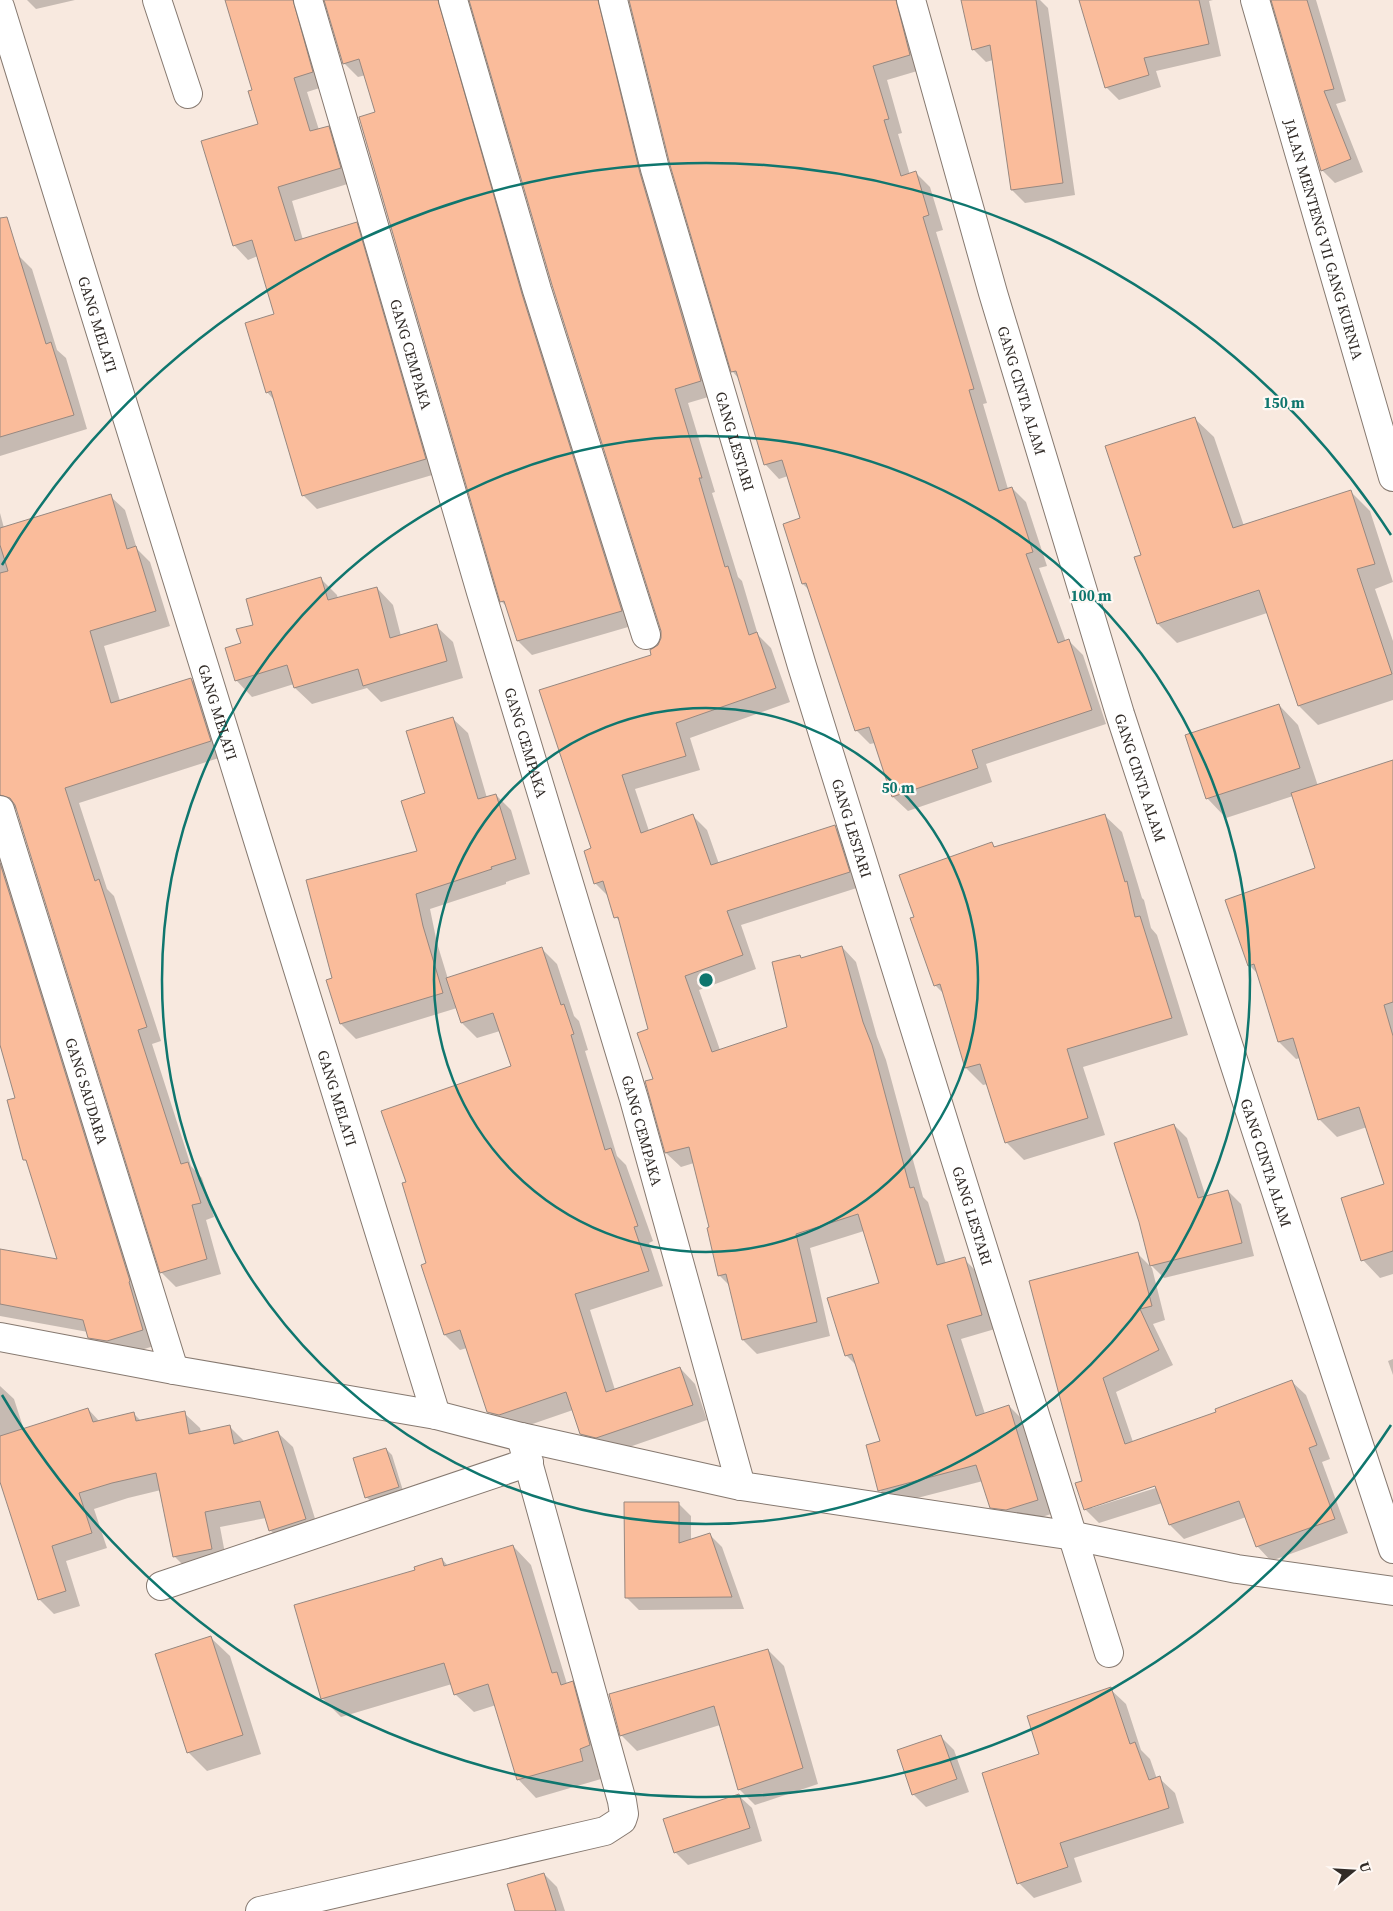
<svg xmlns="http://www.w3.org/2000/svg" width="1393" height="1911" font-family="'Source Serif 4',serif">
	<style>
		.shadow { fill: #0003; fill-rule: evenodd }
		.building { fill: #fabc9b; stroke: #978880 }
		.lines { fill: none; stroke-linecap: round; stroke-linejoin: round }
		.minor-casing { stroke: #867970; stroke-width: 30 }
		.minor { stroke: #fff; stroke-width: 28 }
		.ring { fill: none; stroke: #0f766e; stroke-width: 2.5 }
		.labels { text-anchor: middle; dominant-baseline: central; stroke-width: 4.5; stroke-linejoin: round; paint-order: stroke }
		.street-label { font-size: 15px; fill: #312b27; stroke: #fef8f4 }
		.centre { fill: #0f766e; stroke: #fef8f4; stroke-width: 2.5 }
		.ring-label { font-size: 15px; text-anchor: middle; font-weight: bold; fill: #0f766e; stroke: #fef8f4; stroke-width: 4.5; stroke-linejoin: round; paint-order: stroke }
	</style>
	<rect width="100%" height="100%" fill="#f8e9df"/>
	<g class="shadow">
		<path d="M27 0H75L36 9Z"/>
		<path d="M226 0H316L326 86 307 92 319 130 328 128 342 142 354 182 292 201 303 240 356 224 371 238 439 473 317 509 303 495 274 400 267 392 275 315 258 256 248 260 234 245 259 125 254 90Z"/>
		<path d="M326 0H461L635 625 532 655 518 641 507 607 502 602 366 75 358 77 344 63Z"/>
		<path d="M471 0H622L715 395 688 403 715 492 712 493 738 577 742 581 758 635 771 648 790 702 690 738 700 770 635 789 649 831 693 816 707 830 719 864 835 827 849 841 863 886 741 925 756 969 699 990 720 1050 789 1028 800 957 802 959 842 947 856 962 877 1037 886 1060 923 1197 928 1202 946 1264 964 1259 978 1273 995 1329 961 1339 985 1414 1009 1406 1023 1420 1051 1514 1021 1524 1006 1521 991 1507 983 1481 894 1504 880 1490 882 1442 858 1367 846 1355 880 1284 864 1231 810 1248 830 1336 757 1354 743 1340 730 1286 719 1275 711 1228 694 1163 681 1167 666 1153 646 1082 655 1080 650 1030 621 923 616 917 610 898 595 883 593 849 653 656 663 638 662 631Z"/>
		<path d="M630 0H903L924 69 887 80 902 133 898 134 910 175 916 173 930 187 943 230 936 232 987 403 983 404 1008 489 1012 488 1026 502 1047 566 1039 568 1066 642 1069 641 1083 655 1106 724 986 764 992 782 908 811 893 797 875 743 870 744 856 730 810 591 803 584 801 519 788 476 779 479 765 464 739 379 733 372 671 165Z"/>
		<path d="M1014 0H1040L1048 8 1075 195 1025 203 1012 190 993 60 986 62 973 49Z"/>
		<path d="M1080 0H1213L1209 1 1221 56 1156 71 1161 87 1119 100 1106 87Z"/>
		<path d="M1273 0H1316L1346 101 1336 104 1363 172 1335 183 1322 170Z"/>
		<path d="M18 255 32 269 57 350 66 358 87 429 0 456V260Z"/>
		<path d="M1194 418 1214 437 1244 526 1350 491 1370 511 1393 582 1375 589 1393 641V700L1318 725 1299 706 1267 613 1177 643 1158 624 1142 556Z"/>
		<path d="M110 496 125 510 137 549 150 562 170 626 104 646 120 701 191 679 206 694 225 756 79 803 107 889 114 896 161 1041 152 1044 191 1166 202 1178 214 1217 206 1220 221 1274 176 1287 161 1272 17 809H11L0 820V513L4 528Z"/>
		<path d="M320 578 337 595 338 599 377 588 393 605 401 636 436 626 453 642 463 678 381 702 367 688 312 704 295 688 294 684 252 697 236 680 243 644 255 625Z"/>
		<path d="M1279 705 1298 725 1318 786 1393 761V1274L1380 1278 1363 1260 1385 1185 1367 1127 1337 1137 1319 1119 1300 1058 1296 1059 1279 1042 1258 974 1249 965 1317 868 1293 796 1226 818 1207 798Z"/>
		<path d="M452 718 468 733 487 798 496 795 511 810 530 874 506 882V884L430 909 437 943 448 979 542 949 557 964 574 1016 579 1021 588 1050 585 1051 617 1156 626 1165 653 1241 649 1243 663 1286 590 1310 615 1390 680 1368 695 1384 707 1420 612 1453 597 1449 581 1433 573 1410 515 1430 504 1427 488 1411 467 1348 460 1350 445 1335 423 1265 428 1264 408 1183 512 1067 500 1031 477 1038 462 1023 457 1008 356 1039 341 1024 328 981 333 979 419 852 427 793Z"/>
		<path d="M1104 815 1122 832 1142 898 1144 900 1151 928 1157 935 1188 1035 1083 1067 1105 1135 1024 1160 1007 1143 988 1084 983 1085 966 1068 945 995 935 985 915 918 992 844 996 848Z"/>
		<path d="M0 833 157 1345 122 1356 104 1352 89 1337 88 1332 0 1316V1250L59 1261 28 1164 25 1160 16 1099 0 1045Z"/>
		<path d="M1174 1125 1187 1138 1206 1197 1228 1191 1241 1204 1254 1256 1164 1278 1151 1265Z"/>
		<path d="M1138 1254 1152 1268 1165 1320 1153 1324 1173 1365 1116 1392 1133 1442 1217 1413 1291 1381 1306 1395 1330 1459 1322 1462 1348 1533 1271 1561 1257 1546 1246 1517 1184 1539 1170 1525 1162 1503 1099 1523 1085 1509 1084 1482 1031 1282ZM1161 1483 1162 1486 1092 1508V1506Z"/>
		<path d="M1393 1359V1375L1388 1361Z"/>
		<path d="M0 1386 14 1399 24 1430 88 1409 100 1422 133 1413 141 1421 184 1413 200 1428 201 1432 229 1426 245 1442 277 1432 293 1447 320 1535 286 1545 270 1530 266 1518 220 1527 227 1564 190 1572 174 1556 161 1490 128 1498 94 1509 107 1548 66 1561 80 1606 54 1614 39 1599 0 1478Z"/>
		<path d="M386 1449 392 1455 404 1494 373 1503 366 1497Z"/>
		<path d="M678 1503 691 1516V1540L709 1534 722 1547 744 1609 639 1610 626 1597Z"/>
		<path d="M513 1546 531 1565 567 1684 572 1683 591 1701 608 1764 597 1767 601 1779 536 1798 518 1779 496 1705 474 1712 455 1694 452 1684 341 1717 322 1698 416 1571 442 1559 448 1566Z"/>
		<path d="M210 1637 230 1656 261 1754 207 1771 188 1752Z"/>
		<path d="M768 1650 784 1666 818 1784 755 1805 739 1789 720 1725 637 1751 621 1735Z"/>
		<path d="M1110 1689 1126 1704 1141 1750 1150 1759 1157 1779 1159 1778 1175 1793 1184 1823 1074 1858 1082 1882 1034 1898 1019 1883Z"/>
		<path d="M941 1737 954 1750 969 1792 926 1807 913 1794Z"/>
		<path d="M739 1796 752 1808 762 1841 688 1865 675 1852Z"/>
		<path d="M544 1874 557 1887 565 1911H516Z"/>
	</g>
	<g class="building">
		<path d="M225 0H293L313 72 294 78 310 131 329 126 341 168 278 187 295 241 357 222 426 459 302 496 271 391 266 393 245 323 274 314 252 240 233 246 201 141 258 124 248 91 252 90Z"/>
		<path d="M324 0H438L522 294 622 611 517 641 504 601 500 602 359 117 375 112 359 59 343 64Z"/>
		<path d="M469 0H598L640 173 701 381 675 389 702 478H699L725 567 728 566 749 635 757 632 776 688 676 723 686 756 622 775 641 833 693 814 711 865 835 825 850 872 727 911 743 955 685 976 712 1052 787 1027 772 962 800 955 801 958 842 946 863 1022 872 1045 910 1188 914 1187 937 1265 965 1257 982 1315 947 1325 976 1416 1009 1405 1038 1500 1006 1510 990 1508 976 1465 878 1491 866 1445 880 1441 852 1354 845 1356 827 1298 879 1283 858 1214 796 1234 817 1322 742 1340 726 1274 718 1276 707 1228 709 1227 689 1147 665 1153 645 1081 653 1079 637 1033 648 1029 618 917 614 918 603 881 594 884 584 851 591 848 539 690 651 655 650 650 658 645 661 638V631L552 285Z"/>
		<path d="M629 0H896L910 55 873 66 889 119 884 120 901 176 916 171 929 215 923 217 974 389 969 390 999 491 1012 487 1033 552 1026 554 1058 643 1069 639 1092 710 972 750 978 768 892 797 869 727 855 731 806 583 802 584 783 524 800 518 782 460 764 465 736 371 731 372 670 165Z"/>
		<path d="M961 0H1036L1063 183 1011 190 990 45 972 50Z"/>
		<path d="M1079 0H1199L1209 44 1144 58 1149 75 1105 88Z"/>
		<path d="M1271 0H1307L1334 89 1324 91 1351 159 1321 171Z"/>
		<path d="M7 217 46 344 51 342 74 415 0 437V218Z"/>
		<path d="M1195 417 1233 528 1351 490 1375 564 1357 569 1392 674 1298 706 1259 590 1157 624 1134 557 1141 555 1105 446Z"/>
		<path d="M111 494 127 549 136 546 156 611 90 631 111 703 191 678 211 741 65 788 95 881 99 879 147 1027 138 1030 181 1164 188 1162 201 1203 192 1205 207 1259 160 1273 15 805 10 798 0 795V573L8 571 0 545V528Z"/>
		<path d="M321 577 328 600 377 587 390 638 437 624 447 661 363 686 358 669 294 688 287 665 235 681 225 648 241 643 236 629 253 625 246 599Z"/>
		<path d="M1279 704 1300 768 1206 799 1185 735Z"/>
		<path d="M453 717 478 799 496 794 516 859 491 867 492 869 416 894 423 926 443 993 340 1024 326 980 332 978 306 880 417 851 401 801 425 793 406 731Z"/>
		<path d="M1393 760V1002L1384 1005 1393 1036V1251L1361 1261 1341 1198 1384 1184 1359 1107 1318 1120 1293 1038 1278 1042 1254 964 1248 966 1225 900 1315 868 1291 793Z"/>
		<path d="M1105 814 1125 882 1127 881 1135 917 1140 916 1172 1018 1067 1049 1088 1118 1005 1143 980 1064 965 1068 940 984 934 986 910 918 914 917 899 875 992 842 994 847Z"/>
		<path d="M0 863 130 1281 129 1282 143 1330 107 1341 88 1338 83 1320 0 1304V1249L57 1259 26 1160H23L7 1100 15 1098 0 1045Z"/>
		<path d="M542 947 561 1005 564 1004 574 1034 571 1035 605 1150 611 1148 638 1226 634 1227 649 1271 575 1294 606 1392 680 1367 693 1405 596 1438 580 1434 566 1392 499 1415 487 1412 460 1330 444 1335 421 1265 426 1263 402 1183 406 1182 381 1111 511 1066 493 1013 461 1023 446 978Z"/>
		<path d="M1174 1124 1198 1198 1228 1190 1242 1243 1150 1266 1139 1222 1114 1143Z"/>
		<path d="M1138 1252 1152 1306 1140 1309 1159 1350 1103 1378 1125 1444 1216 1412 1215 1409 1292 1380 1317 1445 1309 1448 1335 1519 1256 1547 1239 1501 1169 1525 1155 1486 1084 1510 1075 1483 1082 1481 1029 1281Z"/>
		<path d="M88 1408 93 1422 134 1412 136 1421 185 1411 189 1434 230 1425 234 1444 278 1431 306 1519 269 1531 260 1501 205 1512 212 1549 173 1557 156 1473 112 1483 79 1493 92 1533 52 1546 66 1591 38 1600 0 1482V1436Z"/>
		<path d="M386 1448 399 1487 365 1498 353 1458Z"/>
		<path d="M624 1502H679V1543L710 1533 732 1597 625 1598Z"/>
		<path d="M513 1545 552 1673 557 1672 561 1685 573 1681 590 1745 580 1749 583 1761 517 1780 488 1684 454 1695 444 1663 321 1699 294 1605 415 1570 414 1567 442 1558 444 1566Z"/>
		<path d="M211 1636 243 1735 187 1753 155 1654Z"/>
		<path d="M768 1649 803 1768 738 1790 714 1706 620 1736 609 1694Z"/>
		<path d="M1111 1687 1130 1744 1135 1742 1149 1780 1160 1776 1169 1808 1060 1843 1068 1867 1017 1884 982 1773 1039 1754 1027 1716Z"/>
		<path d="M941 1735 957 1779 912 1795 897 1750Z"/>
		<path d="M739 1794 750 1828 674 1853 663 1819Z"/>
		<path d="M544 1873 556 1911H515L507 1884Z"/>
	</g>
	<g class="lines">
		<g class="minor-casing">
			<g id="minor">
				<path d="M157 0 188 94"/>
				<path id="s1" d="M308 0 481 592 634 1099 741 1486"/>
				<path d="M453 0 537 290 646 635"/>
				<path id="s2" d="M613 0 655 169 802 666 1109 1653"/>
				<path id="s3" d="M911 0 993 293 1120 714 1393 1549"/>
				<path id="s4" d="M1255 0 1393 477"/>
				<path id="s5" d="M0 7 436 1415"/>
				<path id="s6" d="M0 810 174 1370"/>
				<path d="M0 1337 174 1370 436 1415 521 1437 741 1486 1074 1536 1237 1569 1393 1591"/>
				<path d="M161 1586 529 1462"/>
				<path d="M260 1911 605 1831 622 1820 624 1814 622 1801 521 1437"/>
			</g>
		</g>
		<use href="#minor" class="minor"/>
	</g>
	<g class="ring">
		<circle cx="706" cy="980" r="272"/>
		<circle cx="706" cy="980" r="544"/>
		<path d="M1391 1425A817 817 0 0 1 2 1395M2 565A817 817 0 0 1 1391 535"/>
	</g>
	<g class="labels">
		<g class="street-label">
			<text stroke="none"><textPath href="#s4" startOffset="249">JALAN MENTENG VII GANG KURNIA</textPath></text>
			<text stroke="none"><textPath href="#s5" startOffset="332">GANG MELATI</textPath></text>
			<text stroke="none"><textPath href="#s1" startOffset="369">GANG CEMPAKA</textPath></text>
			<text stroke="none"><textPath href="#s3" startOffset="406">GANG CINTA ALAM</textPath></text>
			<text stroke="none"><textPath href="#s2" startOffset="458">GANG LESTARI</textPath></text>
			<text stroke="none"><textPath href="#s5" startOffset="738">GANG MELATI</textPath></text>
			<text stroke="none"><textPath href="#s1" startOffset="774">GANG CEMPAKA</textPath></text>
			<text stroke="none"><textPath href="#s3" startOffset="811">GANG CINTA ALAM</textPath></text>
			<text stroke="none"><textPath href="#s2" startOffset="862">GANG LESTARI</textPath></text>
			<text stroke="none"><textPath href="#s6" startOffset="294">GANG SAUDARA</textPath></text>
			<text stroke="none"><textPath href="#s5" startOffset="1142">GANG MELATI</textPath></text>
			<text stroke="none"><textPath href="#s1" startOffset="1179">GANG CEMPAKA</textPath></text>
			<text stroke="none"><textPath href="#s3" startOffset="1216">GANG CINTA ALAM</textPath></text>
			<text stroke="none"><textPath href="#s2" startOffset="1268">GANG LESTARI</textPath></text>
		</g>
	</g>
	<circle cx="706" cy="980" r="8" class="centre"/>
	<g class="ring-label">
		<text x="1284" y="408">150 m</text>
		<text x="1091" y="601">100 m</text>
		<text x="898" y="793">50 m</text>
	</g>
	<g transform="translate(1353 1871) rotate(72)" stroke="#fef8f4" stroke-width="4" paint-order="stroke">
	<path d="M0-4L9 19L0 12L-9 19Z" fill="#312b27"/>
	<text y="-8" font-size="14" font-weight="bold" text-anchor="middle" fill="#312b27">U</text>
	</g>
</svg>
